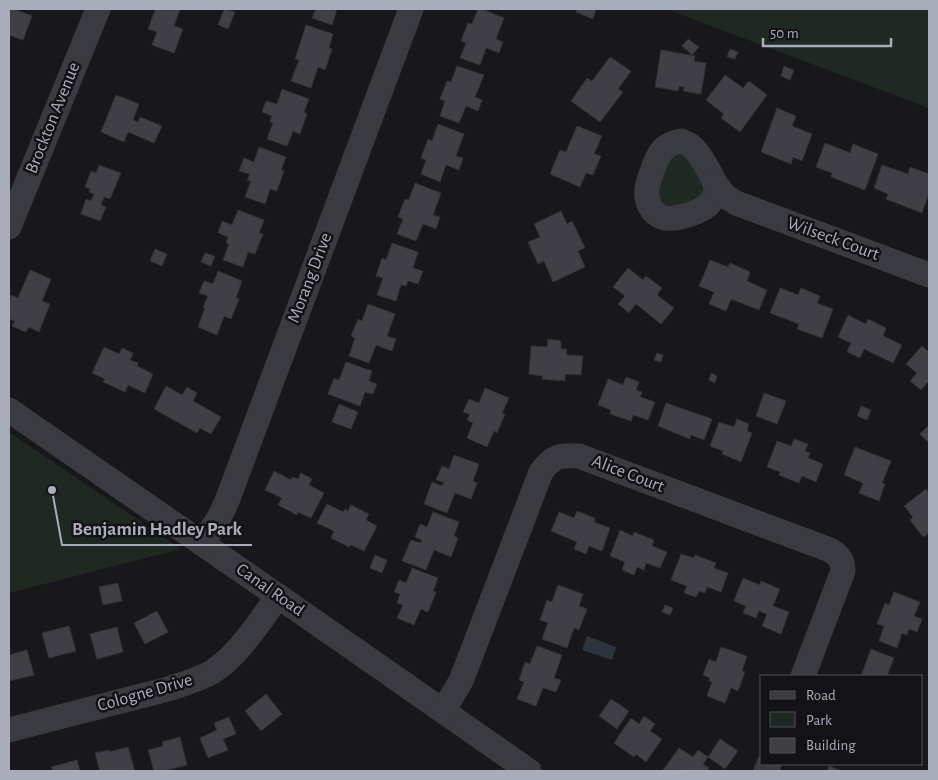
<svg xmlns="http://www.w3.org/2000/svg" width="938" height="780" font-family="'Alegreya Sans',sans-serif">
	<style>
		.green { fill: #1f2821 }
		.water { fill: #2c343f }
		.building { fill: #3f3f45; stroke: #323136 }
		.lines { fill: none; stroke-linecap: round; stroke-linejoin: round }
		.minor { stroke: #3a3a41; stroke-width: 25 }
		.labels { text-anchor: middle; dominant-baseline: central; stroke-width: 5; stroke-linejoin: round; paint-order: stroke }
		.street-label { font-size: 18px; fill: #a9acbb; stroke: #131215 }
		.leader { fill: none; stroke: #a9acbb; stroke-width: 2 }
		.callout-dot { fill: #a9acbb; stroke: #131215; stroke-width: 2 }
		.callout-label { font-size: 19px; text-anchor: middle; font-weight: bold; fill: #a9acbb; stroke: #131215; stroke-width: 5; stroke-linejoin: round; paint-order: stroke }
	</style>
	<rect width="100%" height="100%" fill="#18171a"/>
	<g class="green">
		<path d="M666 9H929V108Z"/>
		<path d="M676 151 692 159 705 194 694 205 661 207 656 184Z"/>
		<path d="M9 432 181 549 9 593Z"/>
	</g>
	<path class="water" d="M587 636 616 647 612 660 582 650Z"/>
	<g class="building">
		<path d="M11 9H14L32 16 23 40 9 35V14Z"/>
		<path d="M152 9H180L174 26 183 29 174 53 152 45 157 32 148 29 155 10Z"/>
		<path d="M224 9 235 12 228 29 218 25Z"/>
		<path d="M316 9H337L332 25 312 18Z"/>
		<path d="M478 9H481L504 18 496 39 503 42 499 53 486 48 480 65 460 58 466 43 461 41 468 23 472 24Z"/>
		<path d="M577 9H596L593 19 576 12Z"/>
		<path d="M306 25 333 34 329 48 332 49 325 70 318 67 311 88 291 81 299 60 295 59Z"/>
		<path d="M688 39 699 47 692 55 682 46Z"/>
		<path d="M730 49 738 52 735 59 727 57Z"/>
		<path d="M661 50 695 56 694 61 706 63 701 94 683 91 684 87 679 86 678 91 655 87Z"/>
		<path d="M610 57 631 71 618 89 623 92 600 122 571 101 587 78 592 81Z"/>
		<path d="M457 66 484 75 475 97 482 100 478 111 466 106 459 123 440 116 445 101 440 99 447 81 451 82Z"/>
		<path d="M784 66 794 70 790 80 781 76Z"/>
		<path d="M725 75 743 88 749 81 767 95 740 132 721 118 724 114 706 100Z"/>
		<path d="M282 89 309 99 304 112 307 114 300 134 293 131 287 146 267 139 273 123 270 122 272 116 262 112 266 101 277 104Z"/>
		<path d="M116 95 139 104 133 120 138 122 140 117 162 126 154 143 128 132 124 142 101 132Z"/>
		<path d="M777 108 796 116 792 126 812 134 802 161 793 157 791 164 761 152Z"/>
		<path d="M438 124 464 134 456 156 463 158 459 170 446 165 440 182 421 174 426 160 421 158 428 139 432 141Z"/>
		<path d="M577 126 602 136 594 154 601 156 593 175 586 173 580 187 550 174 560 150 566 152Z"/>
		<path d="M825 143 850 153 853 144 878 154 865 190 831 177 832 173 816 167Z"/>
		<path d="M259 147 286 157 281 170 284 171 277 191 270 189 265 204 245 197 251 181 247 180 250 174 239 171 244 158 254 162Z"/>
		<path d="M99 165 121 173 110 199 104 197 101 205 106 207 100 221 81 214 86 199 91 201 94 194 89 192 90 189 85 187 91 171 96 173Z"/>
		<path d="M882 165 908 174 910 167 929 174V193L922 213 886 199 888 194 874 188Z"/>
		<path d="M415 183 441 193 433 215 440 217 436 229 423 224 416 241 397 234 403 219 398 217 405 199 409 200Z"/>
		<path d="M238 210 264 220 259 233 263 234 255 254 248 252 243 267 223 260 229 244 226 243 228 237 218 233 222 221 232 225Z"/>
		<path d="M561 211 567 224 572 221 585 248 578 251 585 267 553 282 544 261 538 264 528 242 540 237 534 224Z"/>
		<path d="M392 243 418 252 413 268 423 271 418 284 408 281 406 286 401 285 396 301 377 295 383 278 376 276 382 258 386 260Z"/>
		<path d="M155 249 167 254 162 266 150 261Z"/>
		<path d="M205 253 215 256 211 266 201 262Z"/>
		<path d="M710 260 728 267 730 263 750 272 747 281 767 290 759 310 731 299 726 311 709 304 714 292 699 286Z"/>
		<path d="M628 268 643 280 646 276 662 288 657 295 674 308 661 324 636 304 629 313 618 304 625 296 613 287Z"/>
		<path d="M30 270 51 279 42 301 50 304 39 332 29 327 26 332 12 326 15 321 9 319V301L11 295 18 298Z"/>
		<path d="M218 271 242 281 236 298 239 299 231 319 224 316 217 335 198 327 205 308 203 307 208 296 199 293 204 281 213 284Z"/>
		<path d="M780 288 798 295 801 288 820 296 817 303 833 309 822 338 797 329 799 324 770 313Z"/>
		<path d="M368 304 395 314 387 336 396 339 392 351 376 345 369 363 349 356 355 338 351 336 358 319 362 321Z"/>
		<path d="M848 315 866 324 868 319 886 328 883 336 902 345 893 363 864 349 860 358 847 352 851 343 838 337Z"/>
		<path d="M548 339 561 341V349H567L566 355 583 356 581 375 565 374V381L542 379 543 376 529 374 531 346 547 347Z"/>
		<path d="M922 346 929 352V384L928 382 921 390 910 381 917 373 906 364Z"/>
		<path d="M104 347 119 354 122 348 133 353 130 360 138 363 137 366 153 374 145 393 128 385 125 392 103 382 105 379 92 373Z"/>
		<path d="M657 353 663 355 661 362 654 360Z"/>
		<path d="M346 362 372 371 369 381 377 384 373 394 365 392 360 406 328 394 334 378 339 380Z"/>
		<path d="M711 373 717 376 715 383 709 380Z"/>
		<path d="M626 377 639 382 636 390 642 392 640 397 655 402 648 420 633 415 631 421 610 414 611 410 598 405 608 379 623 385Z"/>
		<path d="M166 386 182 395 187 387 197 393 193 401 221 417 211 434 200 428 197 433 154 409Z"/>
		<path d="M485 388 509 398 502 413 505 414 497 433 494 431 487 447 467 438 473 423 467 420 470 414 463 412 469 399 479 403Z"/>
		<path d="M764 393 786 401 777 424 756 416Z"/>
		<path d="M666 403 712 419 704 440 691 435 690 439 658 426Z"/>
		<path d="M339 404 358 412 351 429 332 422Z"/>
		<path d="M861 406 871 410 867 420 857 416Z"/>
		<path d="M737 419 749 424 747 431 752 433 741 462 722 454 723 451 710 446 719 422 734 427Z"/>
		<path d="M929 425V443L920 434Z"/>
		<path d="M794 439 808 444 805 451 810 453 808 458 823 464 816 482 802 476 799 483 779 475 780 472 767 467 777 441 791 446Z"/>
		<path d="M855 447 891 461 882 483 885 484 879 501 859 493 863 483 844 475Z"/>
		<path d="M454 455 479 464 473 481 477 483 471 499 455 493 447 513 424 504 432 482 442 486 444 482 436 480 442 466 449 469Z"/>
		<path d="M274 471 291 480 292 477 298 479 301 473 312 479 309 485 324 493 311 518 298 512 297 515 278 505 282 498 265 490Z"/>
		<path d="M926 489 929 493V533L923 537 910 520 913 517 904 506Z"/>
		<path d="M327 504 343 512 345 509 348 511 351 505 369 514 366 520 377 526 364 551 351 545 349 547 331 538 334 531 317 523Z"/>
		<path d="M577 511 595 518 594 522 610 528 602 551 589 546 586 554 574 549 577 542 551 531 559 512 574 518Z"/>
		<path d="M433 512 459 522 454 536 458 538 451 557 434 550 426 570 402 561 411 540 421 543 422 540 415 537 420 524 427 527Z"/>
		<path d="M620 530 633 536 634 532 654 540 652 546 667 552 660 568 646 563 644 570 637 567 634 575 622 570 625 562 610 556Z"/>
		<path d="M681 554 694 558 695 555 716 563 714 568 728 573 721 592 707 587 705 593 699 591 696 597 684 593 687 586 671 580Z"/>
		<path d="M375 555 387 560 382 573 370 568Z"/>
		<path d="M412 568 438 578 433 591 436 592 428 612 421 609 414 625 397 618 403 605 397 603 400 594 394 592 399 580 406 583Z"/>
		<path d="M743 578 760 585 761 581 780 589 773 606 789 612 781 634 762 626 767 614 759 611 756 618 743 613 746 606 734 601Z"/>
		<path d="M118 583 122 601 103 605 99 587Z"/>
		<path d="M558 585 583 594 579 606 587 609 579 630 574 628 567 648 542 639 548 623 540 620 547 600 552 602Z"/>
		<path d="M894 592 920 602 914 616 922 619 917 632 909 629 907 635 902 633 897 648 879 641 884 626 877 624 885 603 889 605Z"/>
		<path d="M665 605 673 608 670 615 662 612Z"/>
		<path d="M157 611 168 632 145 644 134 623Z"/>
		<path d="M69 626 76 651 49 658 42 633Z"/>
		<path d="M117 627 123 652 97 659 90 634Z"/>
		<path d="M537 646 562 655 554 678 561 680 556 692 543 688 536 706 517 699 524 682 519 680 525 662 530 664Z"/>
		<path d="M721 647 747 656 742 671 745 672 738 691 731 688 725 703 707 696 712 682 709 681 710 678 703 675 709 659 716 662Z"/>
		<path d="M871 649 894 658 887 676H861Z"/>
		<path d="M27 650 34 675 9 681V655Z"/>
		<path d="M266 694 282 714 261 731 245 711Z"/>
		<path d="M611 699 629 711 617 729 599 716Z"/>
		<path d="M644 716 655 724 650 731 662 739 646 762 636 754 634 757 614 743 631 718 639 724Z"/>
		<path d="M229 717 236 734 223 739 228 750 208 758 200 738 217 730 214 723Z"/>
		<path d="M180 737 187 765 163 771H154L148 750 163 746 162 742Z"/>
		<path d="M720 739 738 751 725 769 708 757Z"/>
		<path d="M128 747 135 771H100L95 753 109 750V752Z"/>
		<path d="M679 748 693 757 698 750 708 757 703 764 709 768 707 771 663 770Z"/>
		<path d="M77 760 80 771H53L51 767Z"/>
		<path d="M829 766 842 771H827Z"/>
	</g>
	<g class="lines">
		<g class="minor">
			<path d="M681 141C684 143 688 143 691 146 699 152 715 179 716 189 716 195 712 201 708 205 700 212 689 215 680 217 675 218 669 219 665 218 651 215 645 200 647 188 648 181 652 173 654 166 657 159 660 151 666 147 671 143 675 142 681 141Z"/>
			<path d="M714 182 725 196 736 203 929 275"/>
			<path d="M9 227 98 9"/>
			<path d="M9 410 278 596 529 771"/>
			<path d="M202 544 220 516 227 501 411 9"/>
			<path d="M443 711 461 681 541 472C553 456 559 455 579 456L830 550C839 556 843 560 843 571L803 676"/>
			<path d="M9 730 168 689C183 684 198 680 212 672 239 655 260 621 278 596"/>
			<path d="M766 771 769 764"/>
		</g>
	</g>
	<g class="labels">
		<g class="street-label">
			<text transform="translate(53 118) rotate(-68)">Brockton Avenue</text>
			<text transform="translate(833 239) rotate(20)">Wilseck Court</text>
			<text transform="translate(310 278) rotate(-69)">Morang Drive</text>
			<text transform="translate(628 474) rotate(21)">Alice Court</text>
			<text transform="translate(270 590) rotate(35)">Canal Road</text>
			<text transform="translate(145 693) rotate(-16)">Cologne Drive</text>
		</g>
	</g>
	<path class="leader" d="M52 490L62 545H252"/>
	<circle class="callout-dot" cx="52" cy="490" r="5"/>
	<g class="callout-label">
		<text x="157" y="535">Benjamin Hadley Park</text>
	</g>
	<rect width="938" height="780" fill="none" stroke="#a9acbb" stroke-width="20"/>
	<rect x="760" y="675" width="162" height="90" fill="#131215" stroke="#4f5057"/>
	<rect x="770" y="691" width="25" height="8" fill="#3a3a41" stroke="#4f5057"/>
	<text x="806" y="700" font-size="15" fill="#a9acbb">Road</text>
	<rect x="770" y="712" width="25" height="15" fill="#1f2821" stroke="#4f5057"/>
	<text x="806" y="725" font-size="15" fill="#a9acbb">Park</text>
	<rect x="770" y="738" width="25" height="15" fill="#3f3f45" stroke="#4f5057"/>
	<text x="806" y="750" font-size="15" fill="#a9acbb">Building</text>
	<path d="M763 38v8h128v-8" fill="none" stroke="#a9acbb" stroke-width="2.5"/>
	<text x="770" y="38" font-size="15" fill="#a9acbb" stroke="#131215" stroke-width="4" paint-order="stroke">50 m</text>
</svg>
